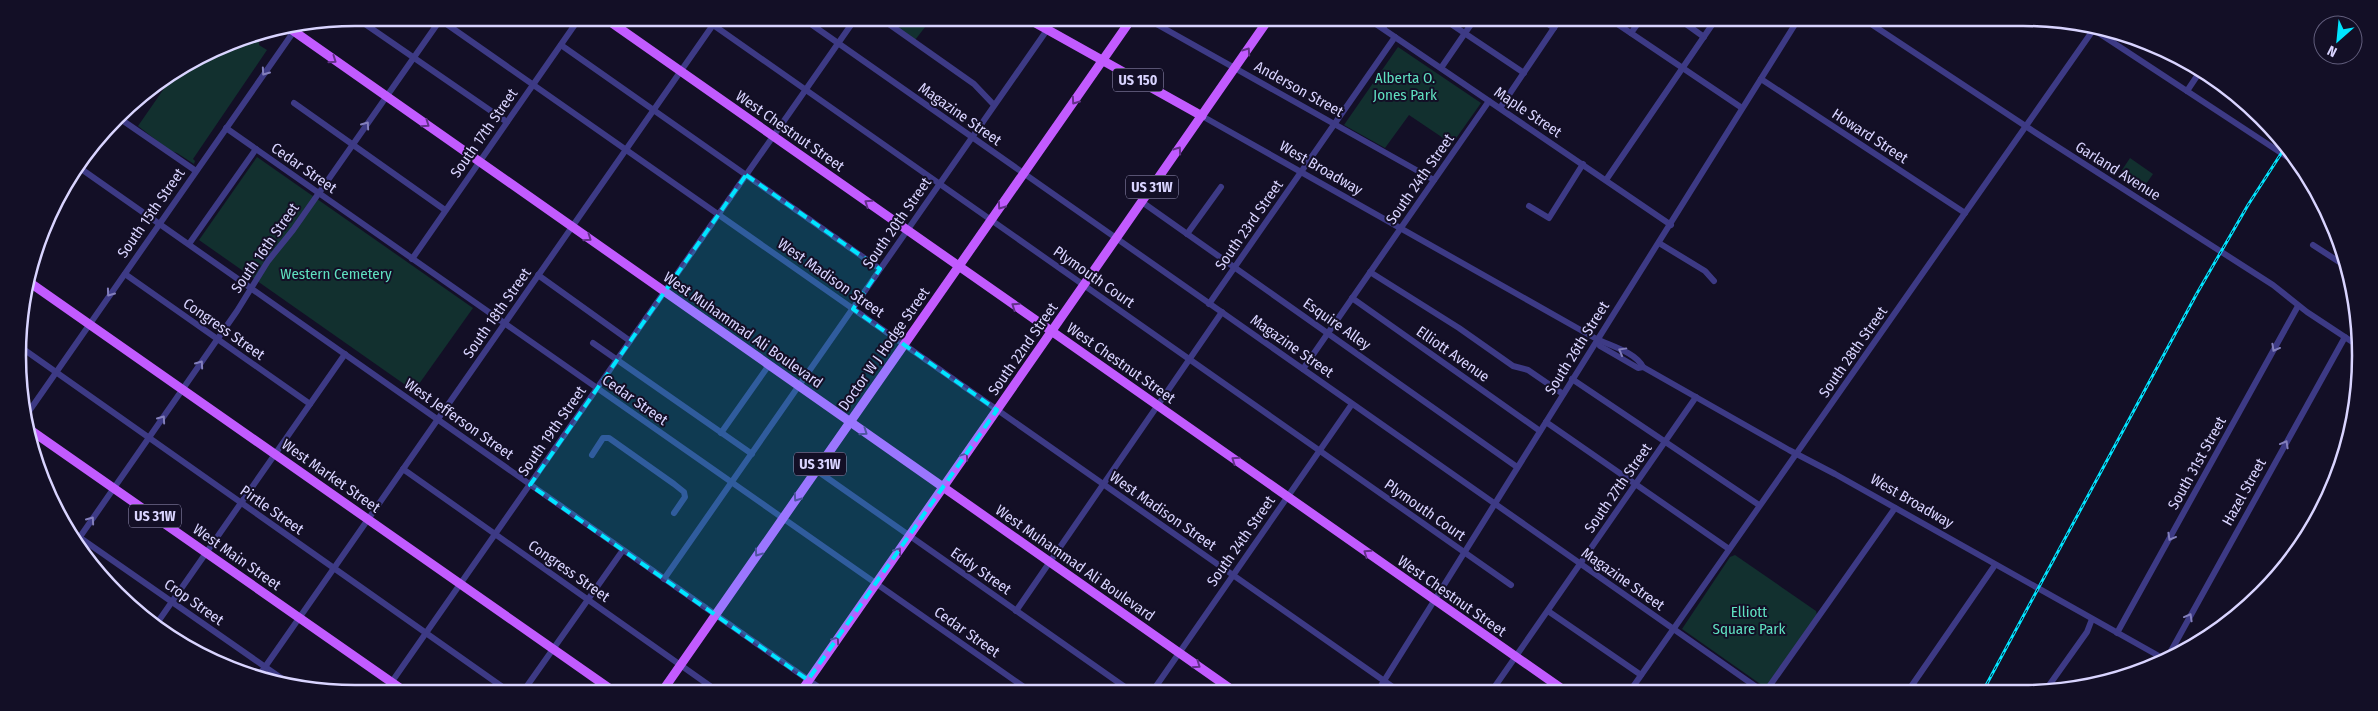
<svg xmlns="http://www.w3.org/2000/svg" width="2378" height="711" font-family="'Fira Sans Condensed',sans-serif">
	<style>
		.green { fill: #12302f }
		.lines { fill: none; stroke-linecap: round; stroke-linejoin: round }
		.minor { stroke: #3d3a85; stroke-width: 6 }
		.major { stroke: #c25bff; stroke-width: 9 }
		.rail-casing { stroke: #00e5ff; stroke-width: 3 }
		.rail { stroke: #130f26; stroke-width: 1; stroke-dasharray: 4; stroke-linecap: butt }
		.oneway { stroke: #623188 }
		.oneway2 { stroke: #837fbc }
		.marked { fill: #00e5ff; fill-opacity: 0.2; stroke: #00e5ff; stroke-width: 4; stroke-dasharray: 10 6; stroke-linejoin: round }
		.labels { text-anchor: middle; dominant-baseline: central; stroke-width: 4; stroke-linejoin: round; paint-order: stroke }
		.shield { fill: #130f26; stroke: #9e99be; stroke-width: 1 }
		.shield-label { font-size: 14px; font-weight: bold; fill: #d9d4ff }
		.park-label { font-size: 15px; fill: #5fe0c0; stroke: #130f26 }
		.street-label { font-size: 15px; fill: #d9d4ff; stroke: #130f26 }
		.rim { fill: none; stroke: #d9d4ff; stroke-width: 2.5 }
	</style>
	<rect width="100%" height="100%" fill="#130f26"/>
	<g class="green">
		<path d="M889 22H929L915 40Z"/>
		<path d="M255 34 259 39V45L267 50 193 159 195 161 194 164 177 153 170 151 138 126 172 77 226 43Z"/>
		<path d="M1398 47 1481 103 1452 144 1409 115 1385 148 1344 125Z"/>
		<path d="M257 157 473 308 414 391 199 240Z"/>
		<path d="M2130 158 2153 174 2146 184 2122 170Z"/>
		<path d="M1735 555 1816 611 1817 615 1766 688 1682 629 1730 557Z"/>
	</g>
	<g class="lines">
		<g class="minor">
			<path d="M1862 18 2033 131 2273 285 2307 312 2360 347"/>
			<path d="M1541 19 1554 28"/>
			<path d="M1610 19 1742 108"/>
			<path d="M1679 19 1704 37"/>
			<path d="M1370 20 1671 225"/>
			<path d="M1445 20 1524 73"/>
			<path d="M1151 21 1434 180"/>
			<path d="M709 22 1511 585"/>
			<path d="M808 22 1762 691"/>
			<path d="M886 22 974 84 994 105"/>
			<path d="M445 23 1400 692"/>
			<path d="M365 24 507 122"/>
			<path d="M2085 24 2304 168"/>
			<path d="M1383 28 1388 20"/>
			<path d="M1631 33 1641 19"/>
			<path d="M561 45 880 269"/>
			<path d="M1441 68 1474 20"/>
			<path d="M1761 79 1965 213"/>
			<path d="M2187 91 2201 70"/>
			<path d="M294 103 445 210"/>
			<path d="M1500 108 1560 19"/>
			<path d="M1202 116 1593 337C1607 345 1635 351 1643 367L1789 450 1835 474 2166 660"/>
			<path d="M119 118 196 171"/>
			<path d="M226 128 1031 692"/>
			<path d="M77 166 827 693"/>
			<path d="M1606 180 1716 19"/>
			<path d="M1142 202 1517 467"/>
			<path d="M1529 206 1549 218 1583 164"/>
			<path d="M1187 234 1221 187"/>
			<path d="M1659 243 1705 271 1714 281"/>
			<path d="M189 244 256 149"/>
			<path d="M2313 245 2347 267"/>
			<path d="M412 259 576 23"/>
			<path d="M1370 272 1459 328 1513 366 1528 370 1563 394"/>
			<path d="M125 274 310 404"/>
			<path d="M538 275 630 341"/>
			<path d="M1352 298 1540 431"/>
			<path d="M1209 304 1395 37"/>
			<path d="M1597 339 1600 346 1638 368 1643 367"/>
			<path d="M593 343 752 454"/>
			<path d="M19 346 511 693"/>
			<path d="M1303 369 1489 101"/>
			<path d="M1572 379 1759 505"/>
			<path d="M25 417 299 24"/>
			<path d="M1546 422 1729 549"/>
			<path d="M721 433 769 365"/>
			<path d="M592 455 603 438H609L674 484 684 492 685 497 674 513"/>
			<path d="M403 469 720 693"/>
			<path d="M816 470 1132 692"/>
			<path d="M79 537 294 687"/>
			<path d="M75 544 237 311 268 261 293 230 438 23"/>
			<path d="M664 579 1047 30"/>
			<path d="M1016 611 1222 312"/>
			<path d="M1548 611 1641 675"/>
			<path d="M155 626 345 354"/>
			<path d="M2117 633 2298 306"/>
			<path d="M2166 660 2345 337"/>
			<path d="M258 677 715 22"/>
			<path d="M1630 691 2096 26"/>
			<path d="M1766 691 1895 508"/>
			<path d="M1908 691 1995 565"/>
			<path d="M2045 691 2087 632 2092 619"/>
			<path d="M1152 692 1352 404"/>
			<path d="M1377 692 1799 18"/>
			<path d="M1491 692 1696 397"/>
			<path d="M384 693 853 22"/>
			<path d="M522 693 623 550"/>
		</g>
		<g class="major">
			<path d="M1032 21 1202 116"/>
			<path d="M612 23 1565 691"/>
			<path d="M285 25 1235 692"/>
			<path d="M29 282 616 693"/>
			<path d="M26 427 407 693"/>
			<path d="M661 693 1130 21"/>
			<path d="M800 693 1268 20"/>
		</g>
		<g class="rail-casing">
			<path id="rail" d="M1983 691 2196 295 2248 205 2286 146"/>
		</g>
		<use href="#rail" class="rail"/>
	</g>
	<defs><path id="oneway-chevron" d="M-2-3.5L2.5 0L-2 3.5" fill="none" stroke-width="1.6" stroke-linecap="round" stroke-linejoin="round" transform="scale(1.25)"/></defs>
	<g class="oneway">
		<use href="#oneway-chevron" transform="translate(1247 51) rotate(-55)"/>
		<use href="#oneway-chevron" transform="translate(333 60) rotate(35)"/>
		<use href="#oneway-chevron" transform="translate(1075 101) rotate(125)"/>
		<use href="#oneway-chevron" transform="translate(426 124) rotate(35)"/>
		<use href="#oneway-chevron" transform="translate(1178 150) rotate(-55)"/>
		<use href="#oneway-chevron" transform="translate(868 203) rotate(-145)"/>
		<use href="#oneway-chevron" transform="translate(1001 206) rotate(125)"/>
		<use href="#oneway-chevron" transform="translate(588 238) rotate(35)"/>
		<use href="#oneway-chevron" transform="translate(1015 306) rotate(-145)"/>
		<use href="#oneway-chevron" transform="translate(864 432) rotate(35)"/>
		<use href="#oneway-chevron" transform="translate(965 456) rotate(-56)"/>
		<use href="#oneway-chevron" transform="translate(1235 460) rotate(-145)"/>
		<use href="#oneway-chevron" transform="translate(797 498) rotate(125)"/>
		<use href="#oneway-chevron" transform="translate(898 551) rotate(-55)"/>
		<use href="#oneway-chevron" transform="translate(758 553) rotate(125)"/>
		<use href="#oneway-chevron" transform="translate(1367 553) rotate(-145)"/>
		<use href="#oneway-chevron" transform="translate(836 640) rotate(-55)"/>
		<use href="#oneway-chevron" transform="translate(1197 665) rotate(35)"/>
	</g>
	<g class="oneway2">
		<use href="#oneway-chevron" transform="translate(265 72) rotate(125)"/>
		<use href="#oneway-chevron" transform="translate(366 125) rotate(-55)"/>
		<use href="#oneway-chevron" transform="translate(110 293) rotate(126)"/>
		<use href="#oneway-chevron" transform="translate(2275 348) rotate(119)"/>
		<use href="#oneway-chevron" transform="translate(1622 351) rotate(-151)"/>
		<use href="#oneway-chevron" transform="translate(200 364) rotate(-55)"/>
		<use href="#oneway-chevron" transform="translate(162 419) rotate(-55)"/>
		<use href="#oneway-chevron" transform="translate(2285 444) rotate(-61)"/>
		<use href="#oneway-chevron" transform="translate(91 520) rotate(-55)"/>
		<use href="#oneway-chevron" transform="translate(2171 537) rotate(119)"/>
		<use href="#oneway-chevron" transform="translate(2189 617) rotate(-61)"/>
	</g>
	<path class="marked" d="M746 175 880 269 853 309 997 410 808 680 530 485Z"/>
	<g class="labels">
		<g class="shield">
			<rect x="1113" y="68.5" width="50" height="23" rx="4"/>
			<rect x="1126" y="175.5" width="52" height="23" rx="4"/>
			<rect x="794" y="452.5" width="52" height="23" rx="4"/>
			<rect x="129" y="504.5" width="52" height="23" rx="4"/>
		</g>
		<g class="shield-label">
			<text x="1138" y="80">US 150</text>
			<text x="1152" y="187">US 31W</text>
			<text x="820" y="464">US 31W</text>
			<text x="155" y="516">US 31W</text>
		</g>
		<g class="park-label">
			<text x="1405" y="78">Alberta O.<tspan x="1405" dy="17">Jones Park</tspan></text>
			<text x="336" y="274">Western Cemetery</text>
			<text x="1749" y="612">Elliott<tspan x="1749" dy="17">Square Park</tspan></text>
		</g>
		<g class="street-label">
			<text transform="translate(1299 89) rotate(29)">Anderson Street</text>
			<text transform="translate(1528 112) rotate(34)">Maple Street</text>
			<text transform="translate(960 114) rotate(35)">Magazine Street</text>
			<text transform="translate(790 131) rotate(35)">West Chestnut Street</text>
			<text transform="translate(484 133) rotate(-55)">South 17th Street</text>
			<text transform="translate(1870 136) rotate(33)">Howard Street</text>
			<text transform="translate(304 168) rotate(35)">Cedar Street</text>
			<text transform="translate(1321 168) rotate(30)">West Broadway</text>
			<text transform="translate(2118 171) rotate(32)">Garland Avenue</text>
			<text transform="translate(1420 179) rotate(-55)">South 24th Street</text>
			<text transform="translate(151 213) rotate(-55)">South 15th Street</text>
			<text transform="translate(897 223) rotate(-55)">South 20th Street</text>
			<text transform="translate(1249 225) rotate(-55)">South 23rd Street</text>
			<text transform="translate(265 248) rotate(-55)">South 16th Street</text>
			<text transform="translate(1094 277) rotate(35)">Plymouth Court</text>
			<text transform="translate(831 278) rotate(35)">West Madison Street</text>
			<text transform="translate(497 313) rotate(-55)">South 18th Street</text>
			<text transform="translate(1337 324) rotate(35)">Esquire Alley</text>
			<text transform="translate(224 329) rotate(35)">Congress Street</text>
			<text transform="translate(743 330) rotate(35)">West Muhammad Ali Boulevard</text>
			<text transform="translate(1292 346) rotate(35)">Magazine Street</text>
			<text transform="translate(1577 348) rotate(-58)">South 26th Street</text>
			<text transform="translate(884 349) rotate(-55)">Doctor W J Hodge Street</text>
			<text transform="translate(1023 349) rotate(-55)">South 22nd Street</text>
			<text transform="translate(1853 352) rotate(-55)">South 28th Street</text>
			<text transform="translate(1453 354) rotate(35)">Elliott Avenue</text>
			<text transform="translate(1121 363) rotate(35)">West Chestnut Street</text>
			<text transform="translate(635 400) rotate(35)">Cedar Street</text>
			<text transform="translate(459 419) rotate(35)">West Jefferson Street</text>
			<text transform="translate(552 431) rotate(-55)">South 19th Street</text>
			<text transform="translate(2197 463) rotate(-61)">South 31st Street</text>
			<text transform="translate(331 476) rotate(35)">West Market Street</text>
			<text transform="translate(1618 488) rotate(-55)">South 27th Street</text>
			<text transform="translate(2244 492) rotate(-61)">Hazel Street</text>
			<text transform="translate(1912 501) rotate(30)">West Broadway</text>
			<text transform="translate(272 510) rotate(35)">Pirtle Street</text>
			<text transform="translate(1425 510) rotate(35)">Plymouth Court</text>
			<text transform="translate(1163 511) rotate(35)">West Madison Street</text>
			<text transform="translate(1241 541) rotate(-55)">South 24th Street</text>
			<text transform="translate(237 557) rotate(35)">West Main Street</text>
			<text transform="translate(1075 563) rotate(35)">West Muhammad Ali Boulevard</text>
			<text transform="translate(569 571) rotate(35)">Congress Street</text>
			<text transform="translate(981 571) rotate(35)">Eddy Street</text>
			<text transform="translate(1623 579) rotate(35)">Magazine Street</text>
			<text transform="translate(1452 596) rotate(35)">West Chestnut Street</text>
			<text transform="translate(194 602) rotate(35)">Crop Street</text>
			<text transform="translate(967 632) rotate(35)">Cedar Street</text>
		</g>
	</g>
	<path d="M0 0H2378V711H0ZM355 26H2023A329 329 0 0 1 2352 355V356A329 329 0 0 1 2023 685H355A329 329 0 0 1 26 356V355A329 329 0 0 1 355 26Z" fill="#130f26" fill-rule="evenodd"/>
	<path class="rim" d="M355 26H2023A329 329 0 0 1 2352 355V356A329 329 0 0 1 2023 685H355A329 329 0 0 1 26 356V355A329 329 0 0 1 355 26Z"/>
	<g transform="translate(2338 40) rotate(207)"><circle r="24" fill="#130f26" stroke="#625e7d"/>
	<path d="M0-4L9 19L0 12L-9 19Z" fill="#00e5ff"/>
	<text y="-8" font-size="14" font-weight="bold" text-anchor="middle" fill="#d9d4ff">N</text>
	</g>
</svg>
